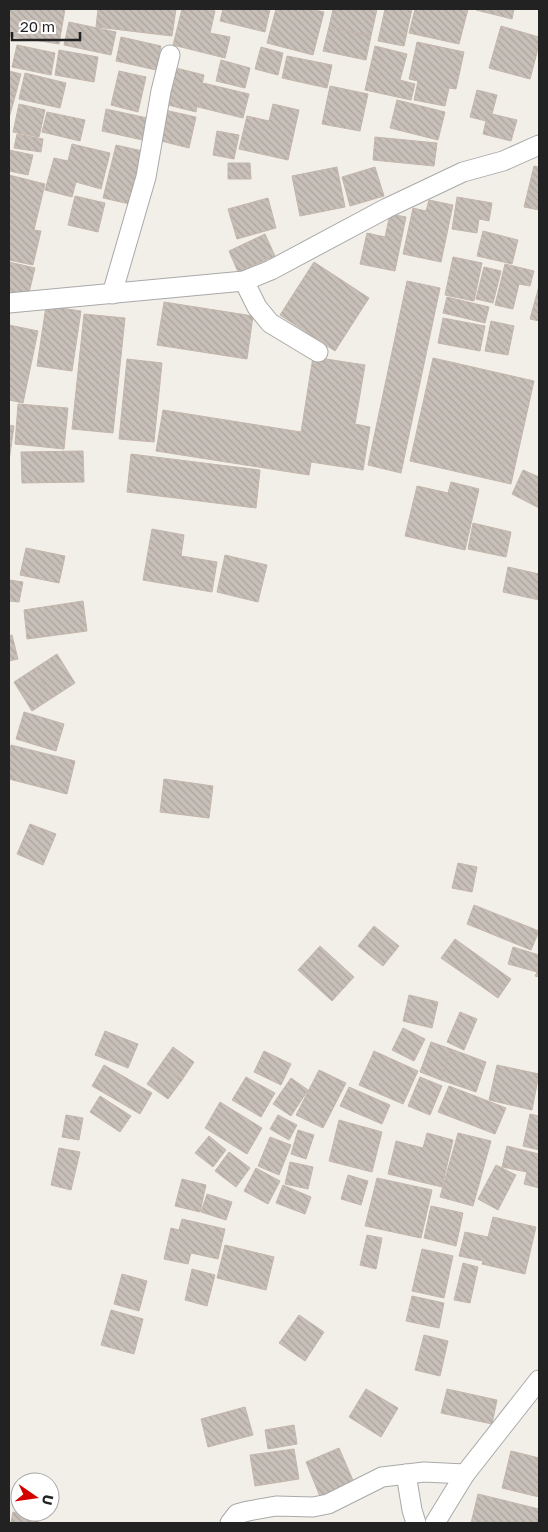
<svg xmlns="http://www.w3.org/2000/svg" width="548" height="1532" font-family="'Golos Text',sans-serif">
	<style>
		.building { fill: url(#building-back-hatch); stroke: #c4b6ab }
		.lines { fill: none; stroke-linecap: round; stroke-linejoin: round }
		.minor-casing { stroke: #a9a9a9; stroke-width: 21 }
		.minor { stroke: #fff; stroke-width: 19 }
	</style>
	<defs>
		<pattern id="building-back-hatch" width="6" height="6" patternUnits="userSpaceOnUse" patternTransform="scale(1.25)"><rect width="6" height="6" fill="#c7bfb8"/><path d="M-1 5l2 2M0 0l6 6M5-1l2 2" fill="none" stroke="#aba49e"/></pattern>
	</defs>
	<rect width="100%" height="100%" fill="#f2efe9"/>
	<g class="building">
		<path d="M9 9H65L59 44 9 36Z"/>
		<path d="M98 9H176L172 36 96 27Z"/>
		<path d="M182 9H207L215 11 210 33 230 37 225 58 173 45Z"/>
		<path d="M223 9H270L265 32 220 21Z"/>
		<path d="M276 9H310L324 12 313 55 267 43Z"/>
		<path d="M333 9H377L371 36 329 27Z"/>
		<path d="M385 9H412L404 46 378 41Z"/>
		<path d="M415 9H468L459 44 409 33Z"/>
		<path d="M477 9H514L512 19 476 10Z"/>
		<path d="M69 22 116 32 111 55 64 45Z"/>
		<path d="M501 26 539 37V45L530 79 489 68Z"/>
		<path d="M329 27 371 36 366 60 323 51Z"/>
		<path d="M121 37 161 46 156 70 116 61Z"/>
		<path d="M417 42 464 52 456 89 449 88 445 106 414 100 418 81 409 79Z"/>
		<path d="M17 45 55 53 51 75 12 67Z"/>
		<path d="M375 46 407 54 400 80 415 84 411 100 365 90Z"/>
		<path d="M261 47 283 53 278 75 255 69Z"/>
		<path d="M59 50 98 57 94 82 55 75Z"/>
		<path d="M287 56 332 65 327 88 282 78Z"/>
		<path d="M221 60 250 68 245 88 216 81Z"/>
		<path d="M172 67 204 75 196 112 164 104Z"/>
		<path d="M9 71 21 74 16 93 9 91Z"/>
		<path d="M119 71 146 77 138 112 111 105Z"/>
		<path d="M25 73 66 83 60 108 19 99Z"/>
		<path d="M203 83 249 94 243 118 198 107Z"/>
		<path d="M330 86 368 94 360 131 322 124Z"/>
		<path d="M477 90 497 95 492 114 517 120 511 141 483 134 486 121 470 117Z"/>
		<path d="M9 91 16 93 9 118Z"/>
		<path d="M397 100 445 112 438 140 390 128Z"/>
		<path d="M19 104 45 110 39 137 13 132Z"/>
		<path d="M273 104 299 110 288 160 239 149 247 116 269 121Z"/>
		<path d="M106 109 152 119 147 141 102 131Z"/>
		<path d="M160 109 196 117 189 148 153 139Z"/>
		<path d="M47 112 85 120 80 141 42 132Z"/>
		<path d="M217 131 239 135 234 159 213 155Z"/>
		<path d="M17 134 43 139 41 152 14 148Z"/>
		<path d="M375 137 437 143 434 166 373 160Z"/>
		<path d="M72 144 110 153 101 189 76 182 72 197 45 190 54 158 68 161Z"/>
		<path d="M116 145 147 152 134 205 103 198Z"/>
		<path d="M9 150 33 155 28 175 9 171Z"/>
		<path d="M228 163H250L251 179H228Z"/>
		<path d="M534 166 539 167V210L524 207Z"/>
		<path d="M337 167 345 207 300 216 292 176Z"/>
		<path d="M375 167 384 196 350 206 342 177Z"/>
		<path d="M9 175 45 184 34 230 41 231 33 265 9 260Z"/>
		<path d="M75 196 105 203 98 232 68 225Z"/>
		<path d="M457 197 492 203 489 221 479 219 477 233 452 229Z"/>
		<path d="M268 198 276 228 237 239 228 209Z"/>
		<path d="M429 200 453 205 441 262 403 254 413 208 426 211Z"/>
		<path d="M390 214 406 217 395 271 360 264 367 233 385 237Z"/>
		<path d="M483 231 518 240 512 264 477 256Z"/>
		<path d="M265 234 275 256 238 272 229 251Z"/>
		<path d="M453 257 482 263 474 301 445 295Z"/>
		<path d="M9 262 35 268 27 301 9 296Z"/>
		<path d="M314 262 369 298 335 351 280 315Z"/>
		<path d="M505 264 534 271 530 286 519 284 513 309 495 305Z"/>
		<path d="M484 267 501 271 493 303 476 299Z"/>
		<path d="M407 281 440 288 401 473 368 465Z"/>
		<path d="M539 286V321L530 319Z"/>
		<path d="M447 297 489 307 485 323 443 313Z"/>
		<path d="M164 302 253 316 247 359 157 345Z"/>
		<path d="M46 306 81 311 72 371 37 366Z"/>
		<path d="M84 314 125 318 113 433 72 429Z"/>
		<path d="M443 318 485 326 480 351 438 343Z"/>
		<path d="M491 321 514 326 508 355 485 351Z"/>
		<path d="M9 325 38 331 23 403 9 400Z"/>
		<path d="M313 357 365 365 355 424 370 427 363 470 311 462 309 475 156 451 163 410 301 432Z"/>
		<path d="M433 358 534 381 511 484 410 461Z"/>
		<path d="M127 359 162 363 154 442 119 439Z"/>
		<path d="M18 404 68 408 64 449 15 444Z"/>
		<path d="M9 425 14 426 9 461Z"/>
		<path d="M83 451 84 482 22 483 21 452Z"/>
		<path d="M131 454 260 470 256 508 127 492Z"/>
		<path d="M523 470 539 477V508L512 494Z"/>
		<path d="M451 482 479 489 465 550 405 536 417 486 448 493Z"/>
		<path d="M473 523 511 532 506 557 468 549Z"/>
		<path d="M152 529 184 535 181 556 217 562 212 592 143 580Z"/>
		<path d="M26 548 65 556 59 583 20 575Z"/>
		<path d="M225 555 267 565 258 602 217 592Z"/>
		<path d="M508 567 539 574V600L503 592Z"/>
		<path d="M9 580 23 582 19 602 9 601Z"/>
		<path d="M83 601 87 631 27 639 24 610Z"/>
		<path d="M12 635 18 659 9 661V636Z"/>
		<path d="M57 654 75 683 52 698 34 669Z"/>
		<path d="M34 669 52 698 32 711 14 682Z"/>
		<path d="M24 712 64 724 56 751 16 739Z"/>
		<path d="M11 745 75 761 67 794 9 779V755Z"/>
		<path d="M164 779 213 786 209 818 160 812Z"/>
		<path d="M30 824 56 834 43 865 17 854Z"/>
		<path d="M458 863 477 867 472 892 452 888Z"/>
		<path d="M474 905 539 931 531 950 467 924Z"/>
		<path d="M374 926 399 946 383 966 358 946Z"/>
		<path d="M455 939 511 979 498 998 441 958Z"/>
		<path d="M320 946 354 977 332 1001 298 970Z"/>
		<path d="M513 947 539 955V977L535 976 537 972 508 964Z"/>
		<path d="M409 995 438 1002 432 1028 403 1021Z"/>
		<path d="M460 1012 477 1019 464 1050 447 1042Z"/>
		<path d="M403 1028 425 1039 414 1061 392 1050Z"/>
		<path d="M105 1031 138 1044 128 1068 95 1055Z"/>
		<path d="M431 1042 451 1049 441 1080 420 1072Z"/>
		<path d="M173 1047 194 1062 182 1080 161 1064Z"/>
		<path d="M451 1049 486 1062 476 1092 441 1080Z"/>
		<path d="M264 1051 291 1064 281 1085 254 1072Z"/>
		<path d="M374 1051 418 1071 403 1104 359 1085Z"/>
		<path d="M161 1064 182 1080 168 1099 147 1084Z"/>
		<path d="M104 1065 152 1093 140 1114 92 1086Z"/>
		<path d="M497 1065 539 1074 532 1110 489 1100Z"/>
		<path d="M319 1070 346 1083 323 1128 296 1115Z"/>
		<path d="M246 1077 275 1093 261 1117 232 1100Z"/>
		<path d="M420 1077 442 1086 430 1115 408 1106Z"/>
		<path d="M291 1078 308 1090 291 1116 273 1104Z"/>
		<path d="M449 1086 506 1108 495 1134 438 1112Z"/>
		<path d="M349 1087 390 1105 382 1124 340 1106Z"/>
		<path d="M100 1096 131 1116 120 1132 90 1112Z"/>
		<path d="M220 1102 262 1128 247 1154 205 1128Z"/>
		<path d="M530 1114 539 1116V1150L523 1146Z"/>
		<path d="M66 1115 83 1118 79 1140 62 1137Z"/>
		<path d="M278 1115 297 1125 289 1140 270 1129Z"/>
		<path d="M339 1120 382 1132 372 1172 329 1161Z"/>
		<path d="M298 1130 314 1135 306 1159 291 1154Z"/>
		<path d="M427 1133 453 1140 442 1187 388 1174 396 1141 423 1148Z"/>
		<path d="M458 1133 491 1141 473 1206 440 1197Z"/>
		<path d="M209 1136 226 1150 213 1167 195 1153Z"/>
		<path d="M270 1137 291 1145 279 1175 258 1166Z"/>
		<path d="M507 1146 539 1154V1188L524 1184 527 1172 502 1167Z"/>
		<path d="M59 1148 80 1152 71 1190 51 1185Z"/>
		<path d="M229 1152 250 1168 236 1187 215 1171Z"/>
		<path d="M290 1162 313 1167 308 1189 285 1184Z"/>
		<path d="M496 1165 516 1175 498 1210 478 1199Z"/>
		<path d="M256 1168 280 1181 268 1204 244 1191Z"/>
		<path d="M348 1175 368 1181 361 1205 341 1199Z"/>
		<path d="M377 1178 432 1190 421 1238 365 1226Z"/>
		<path d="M182 1179 206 1185 200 1212 175 1206Z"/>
		<path d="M283 1185 311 1197 305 1214 276 1203Z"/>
		<path d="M207 1194 232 1202 226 1220 201 1212Z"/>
		<path d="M431 1206 463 1213 456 1246 424 1238Z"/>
		<path d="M493 1217 536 1227 525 1274 482 1264 483 1261 459 1256 465 1232 488 1237Z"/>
		<path d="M182 1219 225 1229 218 1259 191 1253 188 1264 164 1259 171 1228 179 1230Z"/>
		<path d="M367 1235 382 1238 376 1269 360 1265Z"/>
		<path d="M225 1245 274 1257 266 1290 217 1278Z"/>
		<path d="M422 1249 453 1256 444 1298 412 1291Z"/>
		<path d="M463 1263 478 1267 470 1303 454 1300Z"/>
		<path d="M192 1269 215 1275 207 1306 185 1300Z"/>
		<path d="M122 1274 147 1281 139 1311 114 1304Z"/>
		<path d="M412 1296 444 1303 439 1328 406 1321Z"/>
		<path d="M111 1310 143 1319 134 1354 101 1345Z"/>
		<path d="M299 1315 324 1332 305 1361 279 1343Z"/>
		<path d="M424 1335 448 1341 440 1376 415 1370Z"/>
		<path d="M366 1389 398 1408 381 1437 349 1417Z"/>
		<path d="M447 1389 497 1400 492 1424 441 1413Z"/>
		<path d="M245 1407 253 1435 208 1447 201 1419Z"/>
		<path d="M294 1425 297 1444 268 1449 265 1430Z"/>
		<path d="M339 1448 355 1485 321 1499 306 1462Z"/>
		<path d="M294 1449 299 1479 255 1486 250 1455Z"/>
		<path d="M511 1451 539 1458V1497L502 1488Z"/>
		<path d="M478 1494 539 1509V1523H471Z"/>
		<path d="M13 1512 39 1518 38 1523H11Z"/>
	</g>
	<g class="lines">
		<g class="minor-casing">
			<g id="minor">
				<path d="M244 281 257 307 270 323 318 352"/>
				<path d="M112 294 146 177 161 91 170 55"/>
				<path d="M9 303 244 281 271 270 387 208 463 172 503 161 539 145"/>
				<path d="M406 1474 412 1510 416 1523"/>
				<path d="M230 1523 237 1514 248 1511 276 1506 313 1507 328 1504 382 1477 424 1472 465 1474"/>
				<path d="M435 1523 465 1474 539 1380"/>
			</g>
		</g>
		<use href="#minor" class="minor"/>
	</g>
	<rect width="548" height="1532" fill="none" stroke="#222222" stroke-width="20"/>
	<g transform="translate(35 1497) rotate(103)"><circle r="24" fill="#ffffff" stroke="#a7a7a7"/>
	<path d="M0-4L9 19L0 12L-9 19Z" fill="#d40000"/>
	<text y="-8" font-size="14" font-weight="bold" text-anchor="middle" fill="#222222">U</text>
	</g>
	<path d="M12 32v8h68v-8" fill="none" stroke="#222222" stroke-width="2.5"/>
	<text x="20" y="32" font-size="15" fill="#222222" stroke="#ffffff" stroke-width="4" paint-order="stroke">20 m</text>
</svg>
